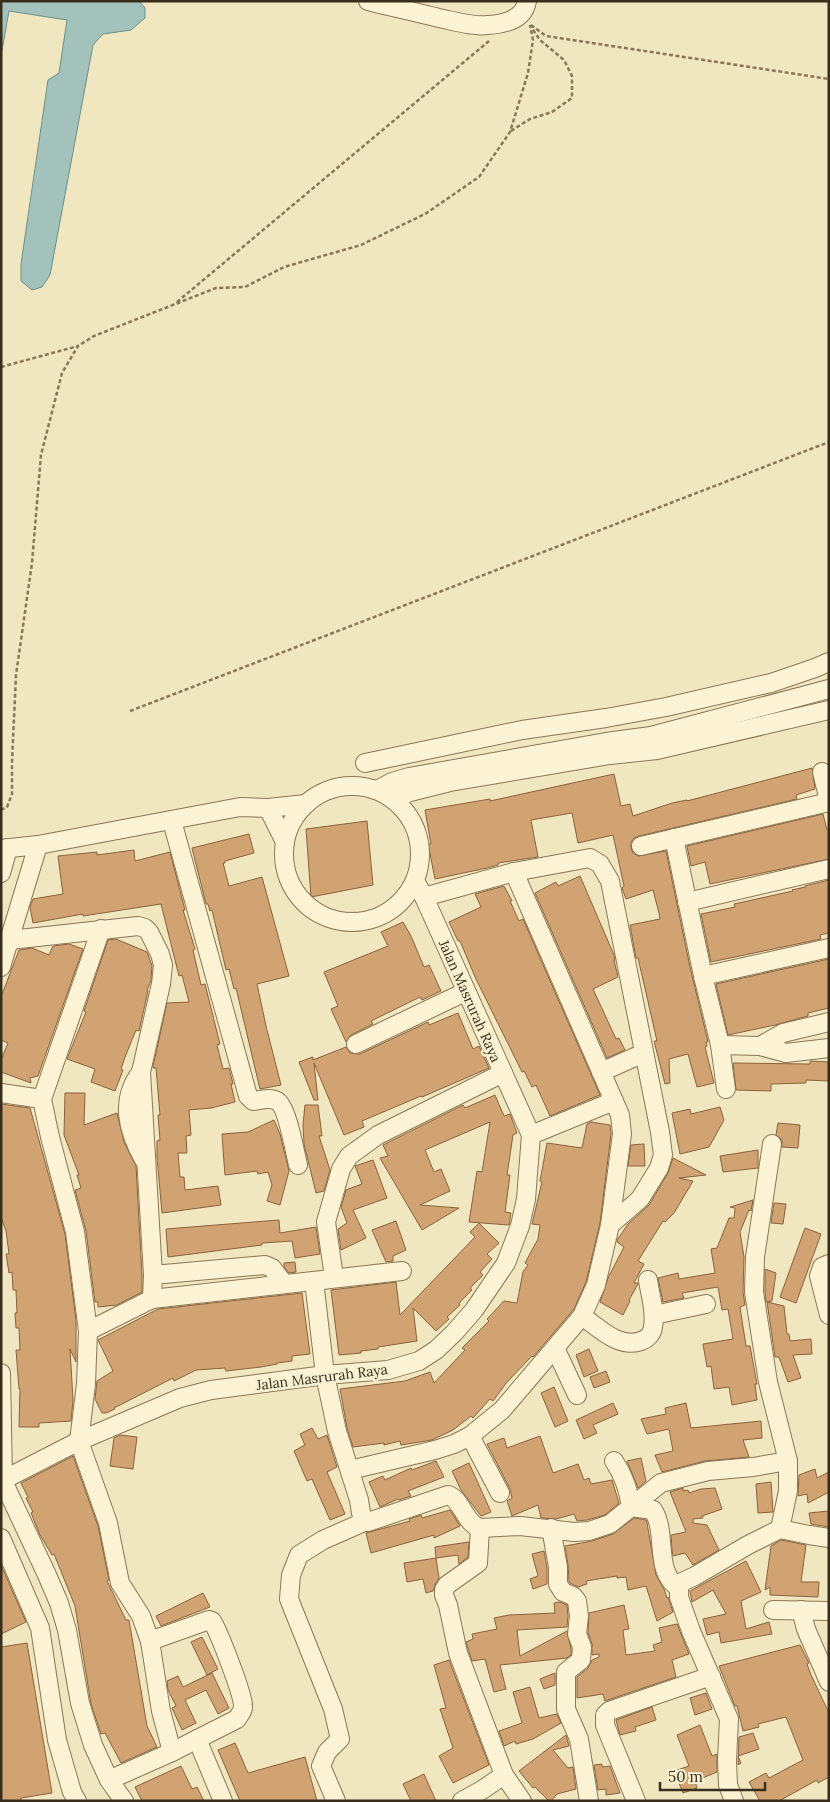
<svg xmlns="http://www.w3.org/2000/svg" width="830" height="1802" font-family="Lora,serif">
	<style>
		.water { fill: #a3c2bc; stroke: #69918a }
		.building { fill: #d1a373; stroke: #8b623b }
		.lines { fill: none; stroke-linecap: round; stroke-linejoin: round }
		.minor-casing { stroke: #8a7757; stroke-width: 20 }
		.path { stroke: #8a7757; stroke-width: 2.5; stroke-dasharray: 4 2.5; stroke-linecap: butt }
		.minor { stroke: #fbf3d3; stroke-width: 18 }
		.labels { text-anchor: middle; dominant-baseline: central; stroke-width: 5; stroke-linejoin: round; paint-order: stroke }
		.street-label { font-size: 14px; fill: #392d1c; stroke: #f7f0d0 }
	</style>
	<rect width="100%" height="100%" fill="#f0e6c0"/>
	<path class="water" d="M1 1H139L145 8V18L131 30 103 34 93 45 50 275 42 287 32 290 21 281V264L48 80 59 73 67 20 9 11 1 56Z"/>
	<g class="building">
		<path d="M812 768 815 789 796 795 797 799 639 836 634 838 631 842V848L633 853 638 856 666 851 690 967 708 1042H706L707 1046 705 1047 714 1083 697 1087 688 1054 669 1059 670 1083 665 1084 654 1041H657L638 958H636L630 925 660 919 659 913 653 890 626 899 622 888 624 886 613 835 578 843 572 813 531 820 538 857 498 863V865L487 868 435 879 428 844H431L425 810 490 799V801L614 774 621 806 630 804 633 816 672 803 687 800V801Z"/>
		<path d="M823 814 827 830H829V859L710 884 705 862 691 866 687 846Z"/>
		<path d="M367 821 373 885 311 897 306 829Z"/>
		<path d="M249 834 254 853 225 861V863H223L229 886 262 877 289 976 257 984 266 1026 281 1085 260 1089 236 988 234 989 229 969 226 970 212 910 210 911 208 904H206L192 848Z"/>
		<path d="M134 850 135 861 170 852 185 910H183L195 949 193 950 201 985 205 984 220 1044 217 1045 223 1069 229 1068 233 1084H231L235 1102 211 1108 189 1110 191 1135 186 1136 187 1153H178L180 1177H184L185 1190 218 1186 221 1205 162 1213 157 1157V1141L160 1140 158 1115H160L156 1068H153V1066L167 1003 189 1002 182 975 179 976 161 904 83 916V914L33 923 30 907 33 899 63 894 58 856 97 852V855Z"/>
		<path d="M580 876 614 955 615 960H614L618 977 593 989 616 1039 619 1038 625 1050 607 1058 535 893 556 882 558 886Z"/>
		<path d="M829 880V933L820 935 821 939 711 962 701 914 735 907 734 904 793 891 792 890 805 887V886Z"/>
		<path d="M504 886 512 901H510L519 921 523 919 600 1095 550 1116 536 1085 532 1087 524 1071 522 1072 476 979 460 941H458L449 922 481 907 475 894Z"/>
		<path d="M403 922 411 936 424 967 429 965 441 991 422 1000 420 997 371 1021 373 1024 351 1035 346 1042 331 1009 338 1006 324 972 388 946 381 932Z"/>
		<path d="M116 939 147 952 152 966 151 980 147 991H148L139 1031 136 1030 125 1057 121 1069 123 1070 115 1091 91 1082 95 1069 67 1059 86 1012 84 1011 108 940Z"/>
		<path d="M69 944 83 949 38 1076 30 1078 31 1083 1 1072V1060L8 1043 1 1040V997L19 950 32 948 49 955 53 946Z"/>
		<path d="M829 959V1008L808 1013V1016L775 1025 728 1035 716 984Z"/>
		<path d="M458 1013 473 1049 479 1046 489 1068 422 1097 421 1096 362 1121 364 1127 344 1135 314 1063 318 1100H314L299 1062 313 1057V1060L346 1047 350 1053 360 1054 428 1022 429 1025Z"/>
		<path d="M810 1061 829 1062V1081L806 1080V1083L771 1084V1091L736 1090 733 1063 810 1064Z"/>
		<path d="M65 1093H85L84 1125 117 1113 124 1142 136 1166 142 1275V1292L117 1305 98 1307V1302H95L86 1231 75 1190 81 1188 77 1175H79L64 1135Z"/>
		<path d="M495 1095 504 1116 510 1114 517 1133 513 1135 507 1175H510L505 1212 511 1213 509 1225 469 1222 477 1171 482 1172 490 1122 425 1150 434 1172 441 1169 450 1191 420 1205 459 1208 422 1230 380 1158 388 1156 383 1145 463 1105 465 1108Z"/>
		<path d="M1 1104 30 1108 65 1234 76 1320V1362L70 1349 73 1400 71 1421 39 1423V1427H19L20 1389H19L16 1350H20L19 1328H16L15 1313H17L16 1290H13L12 1272 9 1273 6 1254H9L6 1231 1 1217Z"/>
		<path d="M305 1105H318L322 1136H319L330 1170 324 1191 316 1193 304 1144 303 1125Z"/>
		<path d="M720 1107 724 1120 709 1147 680 1154 672 1113 690 1109 691 1114Z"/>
		<path d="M274 1120 280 1134 289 1171 280 1205 267 1201 272 1185 268 1172 258 1174 257 1171 225 1175 224 1163 222 1134 248 1132Z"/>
		<path d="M591 1122 610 1125 611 1134 600 1223 586 1282 574 1309 533 1357 532 1356 507 1382 493 1401 490 1399 473 1418 471 1416 453 1430 432 1440 401 1445 400 1441 384 1445V1443L353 1447 347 1428 340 1389 405 1381 430 1372 434 1383 465 1350 462 1348 489 1321 487 1319 504 1301 517 1303 523 1272 528 1265 525 1263 538 1239 540 1225 532 1224 542 1182 540 1181 547 1143 582 1148 587 1124Z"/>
		<path d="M778 1123 800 1125 798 1148 782 1147V1140L776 1135Z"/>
		<path d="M644 1144 645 1166H628L631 1145Z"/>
		<path d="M758 1150V1168L723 1172 720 1156Z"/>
		<path d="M673 1158 706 1175 679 1178 693 1181 674 1213 665 1222 663 1221 638 1261 644 1264 634 1283H638V1284L629 1300 630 1301 623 1315 600 1302 608 1278 624 1247 617 1242V1240L628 1224 649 1205 668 1173Z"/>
		<path d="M373 1160 387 1198 353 1210 366 1238 341 1250 338 1229 347 1223 341 1207 346 1190 362 1184 355 1166Z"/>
		<path d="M753 1200 751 1211 749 1210 740 1232 744 1257 743 1292 745 1305 740 1307 746 1346H750L757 1384H755L757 1400 732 1405 729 1387 714 1389 711 1366 707 1367 703 1344 733 1339 728 1309 722 1310 718 1287 682 1293 684 1298 663 1302 658 1278 678 1273 679 1279 715 1273 711 1249 717 1248 729 1218H734L735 1208 730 1207Z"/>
		<path d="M774 1203 786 1204 783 1224 771 1223Z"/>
		<path d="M279 1220 280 1233 316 1227 320 1254 295 1258 292 1241 262 1243V1245L168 1257 166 1229Z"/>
		<path d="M396 1221 406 1250 393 1256V1261L386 1262 372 1230Z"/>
		<path d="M479 1223 499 1243 487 1254 492 1259 480 1272 483 1275 470 1288 472 1290 459 1303 460 1305 447 1317 449 1319 436 1331 413 1308 417 1341 378 1347V1349L361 1351V1353L339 1355 331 1290 396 1282 400 1315 475 1237 470 1232Z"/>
		<path d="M805 1228 821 1234 796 1303 780 1297Z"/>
		<path d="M295 1262 296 1272 289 1273 284 1267V1263Z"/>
		<path d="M765 1269 776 1273 772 1301 766 1302 765 1291Z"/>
		<path d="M302 1293 310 1354 292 1356V1361L277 1363V1364L261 1367 226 1371 225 1368 196 1370 174 1381 173 1378 114 1408 115 1409 106 1413H102L95 1399 97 1381 113 1371 98 1340 158 1309Z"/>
		<path d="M767 1302 784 1306 787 1334H789L790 1341 811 1339 812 1354 793 1355 801 1378 788 1382 779 1357H775Z"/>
		<path d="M589 1349 598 1371 584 1377 576 1355Z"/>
		<path d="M606 1371 610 1382 594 1388 590 1377Z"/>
		<path d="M554 1387 568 1421 555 1427 541 1393Z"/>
		<path d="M613 1403 618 1414 593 1425 597 1433 584 1439 576 1420Z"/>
		<path d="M686 1403 691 1428 761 1421 762 1438 743 1440 749 1457 705 1461 662 1472 655 1455 673 1451 669 1429 647 1434 641 1419 666 1414 665 1408Z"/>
		<path d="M312 1428 318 1439 327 1435 337 1467 327 1472 345 1514 330 1520 312 1479 307 1481 294 1451 305 1445 300 1434Z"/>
		<path d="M120 1435 137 1437 133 1469 110 1466 114 1438Z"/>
		<path d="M540 1436 553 1473 578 1464 584 1480 589 1478 591 1484 612 1480 619 1503 605 1515 587 1520 577 1521 574 1514 556 1519 541 1518 538 1505 512 1516 507 1501 512 1498 510 1489 487 1444 504 1438 507 1448Z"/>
		<path d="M73 1456 98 1526 109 1580 107 1581 126 1620H129L147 1726 157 1747 121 1763 105 1733 101 1734 91 1704 75 1606 54 1554 52 1555 40 1535 31 1513 33 1512 26 1498 28 1497 21 1483Z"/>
		<path d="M641 1458 646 1481 638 1488 627 1461Z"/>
		<path d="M436 1461 444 1477 408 1491 411 1496 399 1500 398 1499 380 1507 369 1482 383 1476 385 1480 411 1468 412 1470Z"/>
		<path d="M469 1463 491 1512 481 1516 461 1490 452 1471Z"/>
		<path d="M815 1469 817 1478 829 1472V1492L808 1503 807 1494 798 1496 799 1475Z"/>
		<path d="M771 1482 773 1512 758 1513 756 1484Z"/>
		<path d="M683 1488V1491L688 1490 689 1493 701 1489 715 1488 722 1509 702 1516 703 1518 693 1519V1523L707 1525 719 1550 693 1565 685 1553 673 1556 672 1550 671 1535 686 1532 670 1492Z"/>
		<path d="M450 1510 460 1526 434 1538V1535L371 1553 366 1533 410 1521 409 1519 421 1515 422 1518Z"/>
		<path d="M829 1511V1527L811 1524 809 1513Z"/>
		<path d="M634 1518 646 1520 647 1523 656 1575 664 1589 667 1598 668 1597 673 1612 657 1621 646 1586 628 1590 626 1577 617 1578V1576L586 1581 587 1584 578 1587 570 1583 569 1581 568 1565 565 1546 592 1541 613 1534Z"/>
		<path d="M781 1540 806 1545 801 1582H819L818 1597 770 1595V1587L765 1590 771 1546Z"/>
		<path d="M469 1542 468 1557 459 1564 458 1555 436 1558 435 1547Z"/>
		<path d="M544 1551 547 1568V1584L533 1589 530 1579 538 1576 532 1554Z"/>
		<path d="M436 1558 439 1578 435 1585 433 1591 426 1593 423 1579 407 1582 404 1563Z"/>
		<path d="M746 1561 761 1592 741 1601 746 1629 769 1622 772 1634 721 1643 719 1632 707 1635 703 1619 726 1614 713 1590 692 1602 690 1591Z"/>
		<path d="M1 1565 26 1622 1 1634Z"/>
		<path d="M203 1593 210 1607 161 1626 156 1616Z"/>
		<path d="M560 1602 567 1605 568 1616 567 1627 517 1630 520 1656 567 1631 571 1649V1655L567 1658 500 1665 506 1689 494 1692 485 1659 472 1661 466 1642 473 1639 472 1634 497 1629 494 1618 509 1615 555 1613 554 1603Z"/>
		<path d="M624 1605 629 1629 623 1630 626 1655 655 1651 653 1645 662 1642 659 1628 677 1624 689 1654 672 1660 676 1677 605 1701 603 1694 577 1698V1677L588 1668 592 1660 599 1657V1654L592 1655V1644L588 1633 589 1613Z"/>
		<path d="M202 1637 218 1669 207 1675 191 1642Z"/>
		<path d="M27 1643 52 1793 21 1798V1801H1V1647Z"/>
		<path d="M800 1645 809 1663 807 1664 811 1675 829 1713V1777L818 1783 817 1780 779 1801H760L749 1782 766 1773 769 1778 803 1760 786 1717 758 1724 759 1727 743 1731 737 1706H735L719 1666Z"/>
		<path d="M449 1660 489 1765 453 1783 439 1756 453 1748 440 1709 446 1708 434 1665Z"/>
		<path d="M212 1673 229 1708 218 1714 206 1690 185 1700 196 1723 182 1730 172 1708 176 1706 168 1690 167 1681 178 1676 183 1687Z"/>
		<path d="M555 1673V1685L544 1689 540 1679Z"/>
		<path d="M530 1687 539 1718 557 1714 561 1723 533 1739 516 1744 515 1741 504 1746 499 1731 522 1723 513 1692Z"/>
		<path d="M706 1693 712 1709 695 1715 690 1698Z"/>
		<path d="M652 1707 656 1720 635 1727 636 1731 620 1735 616 1720Z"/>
		<path d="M700 1725 712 1756 717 1754V1772L695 1781 697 1788 683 1793 674 1771 689 1766 677 1735Z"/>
		<path d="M753 1733 759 1749 738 1756 741 1763 738 1765 739 1737Z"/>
		<path d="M566 1735 569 1746 553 1750 568 1768 573 1767 576 1789 557 1794 551 1801H549L535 1787 533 1788 519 1771Z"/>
		<path d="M235 1743 248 1773 305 1757 317 1801H240L218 1750Z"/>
		<path d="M602 1764V1767L610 1766 620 1793 606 1795V1789L598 1790 594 1765Z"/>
		<path d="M181 1766 192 1789 197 1787 204 1801H142L135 1787Z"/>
		<path d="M424 1774 436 1801H411L403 1784Z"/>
	</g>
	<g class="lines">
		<g class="minor-casing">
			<g id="minor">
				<path d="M368 1C392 7 415 12 439 18 454 21 473 27 488 25 505 24 524 19 527 1"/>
				<path d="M365 763 522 730 606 718 666 707 771 683 815 668 829 662"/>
				<path d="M822 772 829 801"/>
				<circle cx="352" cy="854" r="68"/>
				<path d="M377 790 392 782 409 777 606 742 651 736 829 689"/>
				<path d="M392 799 410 792 450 782 610 755 657 750 829 710"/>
				<path d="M268 808 285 842"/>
				<path d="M172 821 248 1096 253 1101C260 1100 271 1097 277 1101 287 1106 295 1153 298 1165"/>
				<path d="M674 838 703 976 720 1045 726 1089"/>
				<path d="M641 846 829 802"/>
				<path d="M1 849 38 845"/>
				<path d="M514 872 620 1115 622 1134 610 1225"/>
				<path d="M1 873 8 848"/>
				<path d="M687 902 829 869"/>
				<path d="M101 929 42 1099 50 1137 75 1232 88 1331 86 1384 79 1441 108 1523 120 1583 141 1616 150 1641 161 1711 172 1752"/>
				<path d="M10 940 138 926 145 928 149 932 160 954 163 965 161 984 141 1072 153 1275 152 1299"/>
				<path d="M1 967 38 845 240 807 268 808 306 804"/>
				<path d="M703 976 829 948"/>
				<path d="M356 1044 465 992"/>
				<path d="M720 1045 760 1046 786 1053 829 1048"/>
				<path d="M760 1046 783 1033 829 1022"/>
				<path d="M141 1072C119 1101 128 1131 144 1160"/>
				<path d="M601 1072 644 1053"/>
				<path d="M1 1093 42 1099"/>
				<path d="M531 1135 614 1101"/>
				<path d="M829 1264 822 1267 819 1276 829 1315"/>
				<path d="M153 1275 265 1265 272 1268 284 1284"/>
				<path d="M334 1277 326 1222 341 1169 349 1156 378 1135 503 1073"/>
				<path d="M314 1281 325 1375 337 1431 359 1500 361 1513 365 1521 368 1522 448 1495C462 1499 464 1523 480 1528L520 1526 574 1532 589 1531 610 1524 661 1483 708 1471 753 1467 788 1461"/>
				<path d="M654 1315 706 1304"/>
				<path d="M582 1316C599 1328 619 1349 641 1341 647 1339 652 1334 653 1327 656 1312 650 1295 648 1280"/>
				<path d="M88 1331 152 1299 402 1271"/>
				<path d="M555 1348 577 1395"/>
				<path d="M1 1373 3 1481 47 1575 59 1603 67 1630 80 1703 93 1745 109 1780 124 1801"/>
				<path d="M470 1436 500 1493"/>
				<path d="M614 1461C624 1476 628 1489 631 1507L653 1510C668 1533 653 1572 679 1588"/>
				<path d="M350 1470 435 1450 454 1444 470 1436 502 1410 582 1316 596 1285 610 1225 640 1199 659 1168 663 1155 660 1132 610 881 600 864 590 858 514 872 424 897"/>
				<path d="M1 1481 79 1441 180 1398 211 1390 325 1375 388 1370 419 1361 436 1350 454 1333 474 1310 506 1263 520 1226 526 1199 531 1135 424 897 415 881"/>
				<path d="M480 1528 478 1563 447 1585 444 1590V1595L448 1605 458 1653 504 1775 522 1801"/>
				<path d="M551 1528 558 1567V1584L563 1592 573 1596 577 1601 579 1616 577 1634 582 1647 581 1660 566 1672V1709L579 1739 589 1801"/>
				<path d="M780 1529 809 1535 829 1538"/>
				<path d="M1 1538 40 1628 57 1740 72 1792 77 1801"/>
				<path d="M773 1610 829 1611"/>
				<path d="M801 1610 806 1629 829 1682"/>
				<path d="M197 1739 223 1801"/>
				<path d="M109 1780 172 1752 237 1719C240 1714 244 1710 243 1705 242 1692 219 1632 212 1621L209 1620 150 1641"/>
				<path d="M336 1801 321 1766 327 1752 340 1739 333 1709 289 1599 291 1575 299 1555 323 1540 366 1521"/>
				<path d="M462 1801 482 1790 504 1775"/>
				<path d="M636 1801 605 1725V1715L609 1711 711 1676"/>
				<path d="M734 1801 728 1785 727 1760 729 1719 691 1631 679 1597V1588L682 1582 695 1576 748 1545 780 1529 788 1491V1461L768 1382 754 1292 755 1257 772 1144"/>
			</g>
		</g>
		<g class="path">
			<path d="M531 25 546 36 829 79"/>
			<path d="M511 131 530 119 552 112 572 98V76L564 60 540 40 531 27"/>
			<path d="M177 302 489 41"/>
			<path d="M1 367 78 346"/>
			<path d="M130 711 829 442"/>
			<path d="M1 810 7 807 12 794V762L16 675 32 563 41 455 62 373 78 346 94 336 216 288 245 287 284 267 361 245 425 214 479 177 510 132 528 73 533 40 530 25"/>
		</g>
		<use href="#minor" class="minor"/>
	</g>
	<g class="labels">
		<g class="street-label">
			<text transform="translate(470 1001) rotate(66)">Jalan Masrurah Raya</text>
			<text transform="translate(322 1377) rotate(-7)">Jalan Masrurah Raya</text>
		</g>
	</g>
	<rect width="830" height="1802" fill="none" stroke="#392d1c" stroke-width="5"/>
	<path d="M660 1782v8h105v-8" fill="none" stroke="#392d1c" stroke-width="2.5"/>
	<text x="668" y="1782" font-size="15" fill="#392d1c" stroke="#f7f0d0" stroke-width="4" paint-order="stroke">50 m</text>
</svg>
